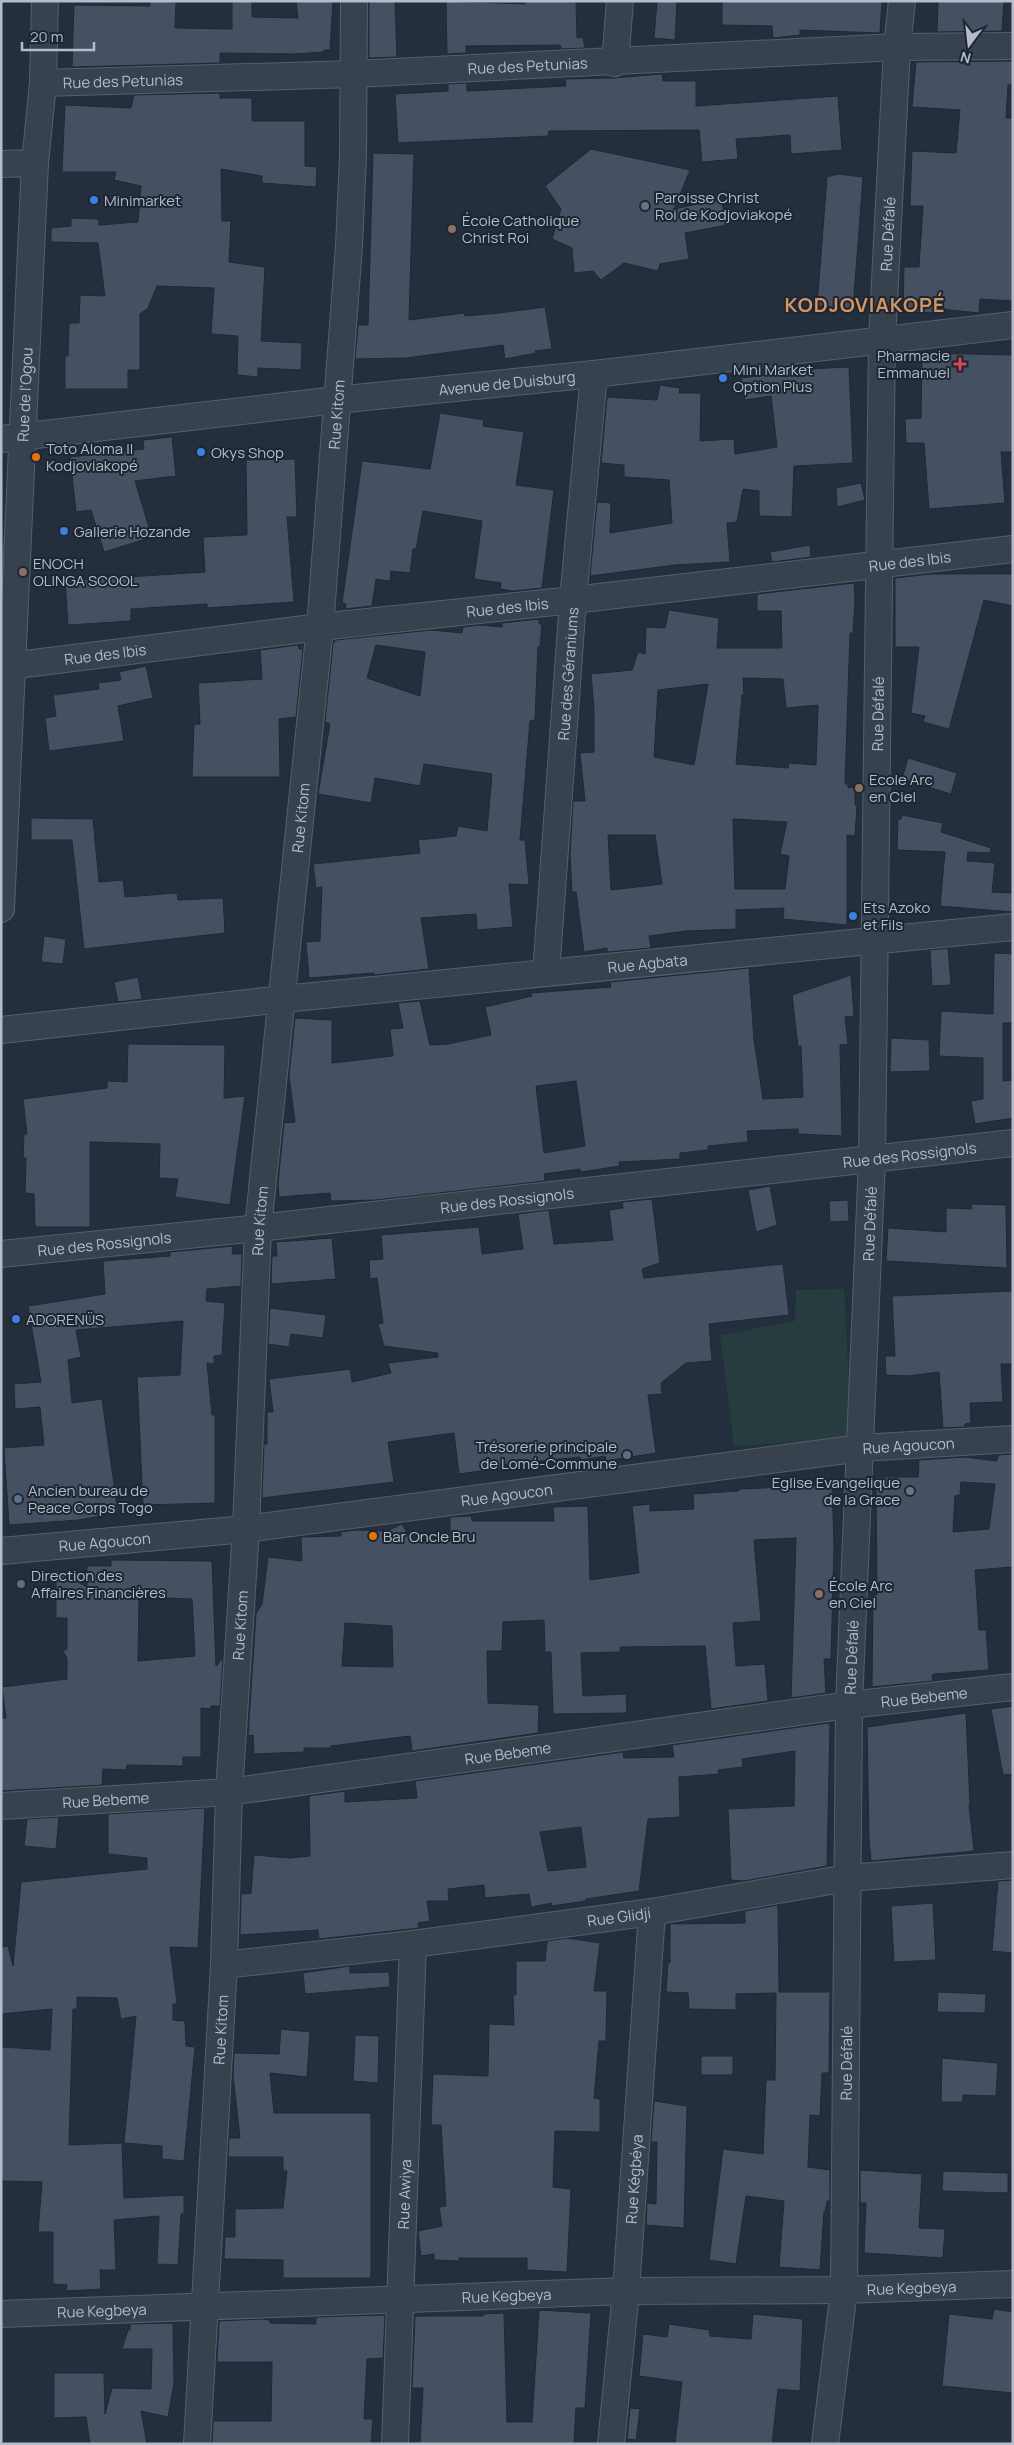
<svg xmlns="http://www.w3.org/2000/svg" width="1014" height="2445" font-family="Manrope,sans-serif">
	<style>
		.green { fill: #263c3f }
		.building { fill: #455162; stroke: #1f2835; fill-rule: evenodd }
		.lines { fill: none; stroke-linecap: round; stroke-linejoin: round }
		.minor-casing { stroke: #565f6c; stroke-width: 28 }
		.minor { stroke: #38414e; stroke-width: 26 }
		.shop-dot { fill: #3f7fe0; stroke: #1d2633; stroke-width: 2 }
		.worship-dot { fill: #6b7280; stroke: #1d2633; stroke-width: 2 }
		.education-dot { fill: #8d6e63; stroke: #1d2633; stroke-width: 2 }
		.health-dot { fill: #e0444e; stroke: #1d2633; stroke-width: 2 }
		.food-dot { fill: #e8710a; stroke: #1d2633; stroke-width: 2 }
		.service-dot { fill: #5c6f8a; stroke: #1d2633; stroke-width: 2 }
		.labels { text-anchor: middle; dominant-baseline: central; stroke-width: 4; stroke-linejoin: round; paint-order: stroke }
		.street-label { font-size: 15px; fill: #b4bcc9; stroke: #1d2633 }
		.poi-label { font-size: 15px; fill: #b4bcc9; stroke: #1d2633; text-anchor: start }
		.district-label { font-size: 20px; font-weight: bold; letter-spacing: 1px; fill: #d59563; stroke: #1d2633 }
	</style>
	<rect width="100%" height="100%" fill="#242f3e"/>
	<path class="green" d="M844 1289 852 1440 734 1446 720 1335 795 1321 796 1290Z"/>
	<g class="building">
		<path d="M150 1H176L175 28 232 29V1H252V17L298 18 296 1H333L330 50H324V52L293 54 220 53V63L72 67 74 5 150 6Z"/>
		<path d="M369 1H395L397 57 369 58Z"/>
		<path d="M446 1 525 4V1H576L577 38 583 37 585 48 561 49 560 45 466 46V53L447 54Z"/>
		<path d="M657 1H677L675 40 654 38Z"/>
		<path d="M722 1H882L880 33 800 30V35L773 38 772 26 722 25Z"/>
		<path d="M938 1H1004L1002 31 937 32Z"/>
		<path d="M1013 61V84L1008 85 1006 118H1013V301L980 299 979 313 941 309V313L903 312 904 267H919L923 206H910L912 151 956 153 960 110 912 107 916 62Z"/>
		<path d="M662 74 663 81H696V106L838 96 842 150 791 154 790 135 736 139 738 159 702 162 699 130 549 131 548 136 398 143 395 94 448 91V84L467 83V91L566 86 565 79 614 78Z"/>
		<path d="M220 93V98H252V121H305V166L317 167 316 187 262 183V176L221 169 222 221H231L229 262 265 267 261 341 302 343 301 370 258 368V377L237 375 238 336 211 334 214 288 157 286 148 308 140 314V370H128V389H65V356H68L69 323H79L80 295 105 296 98 243 51 242V228L71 226V218L99 219V225L138 222 141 186 114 180 116 172H62L65 105 131 108 134 95Z"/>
		<path d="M591 149 690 170 674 209 721 199 727 225 685 233 689 259 660 264 658 271 624 263 601 280 593 271 574 273 572 248 552 239 561 209 545 186Z"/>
		<path d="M373 153 414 154 409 320 464 313 465 316 499 313 545 307 552 349 535 351 536 353 505 359 503 345 406 358 355 359 358 325H368Z"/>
		<path d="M838 174 863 177 853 309 817 306 827 177Z"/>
		<path d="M922 353 1013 355V452H1001L1005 503 929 509 924 443H906L905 419 921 418Z"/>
		<path d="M788 366 787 370 849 367 853 463 794 466 792 517 759 516V491L743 489 737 522 727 523 730 562 675 565 590 576 597 502 611 503 610 533 672 523 669 480 624 477V465L601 463 607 397 657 400 660 385 680 388 679 393H701L700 441 734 439 735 454 777 447 771 396 745 400 741 378 765 375 764 369Z"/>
		<path d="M440 413 484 420 483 426 524 432 516 485 554 490 542 588 514 591 500 589 501 583 474 579 482 521 423 511 416 549H413L410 573 391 571 390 581 376 579 372 606 345 609 346 604 342 603 362 461 430 469Z"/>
		<path d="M172 437 176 476 135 481 152 537 104 552 91 510 76 512 70 457 144 449 143 440Z"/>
		<path d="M295 459 297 517H287L294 602 207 608V604L131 609V621L68 625 65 581 205 572 203 537 247 535 246 460Z"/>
		<path d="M861 483 865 500 837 507 836 488Z"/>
		<path d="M810 545 811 557 772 562 770 552Z"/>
		<path d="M931 574H1013V606L984 600 949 729 923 722 925 716 911 713 919 647H895V578Z"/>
		<path d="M854 583 855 602 853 633H850L845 784H848V788L855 787V805L857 806 855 836 847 835V925L783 919 784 908 736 910V929L686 931 649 936 651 948 607 952V948L584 952 576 892H572L570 854 573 801H585L580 753 594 752V710L591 674 632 670 638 652 645 654 646 627 665 628 669 610 719 618 717 648H782L781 611H757V594ZM743 678 783 679 786 708 818 705 816 765 789 763 788 768 736 764 742 695H744ZM708 684 694 765 654 757 658 690ZM733 819 787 822 780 854 789 856 785 889H735ZM608 835H655L662 884 611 890Z"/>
		<path d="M539 619V624H542L540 647H538L535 720 530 721 520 840H525L529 885 509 884 513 927 477 930 476 914 421 918 429 969 374 975V973L309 978 306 942 320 941 322 887 316 888 313 864 420 853 418 840 456 836 458 826 487 831 492 774 424 764 420 786 375 778 371 803 318 794 330 724 325 722 333 644 336 640 431 630 462 633 463 627 479 625 502 627V623ZM376 645 425 652 420 696 367 678Z"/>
		<path d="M298 645 299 649H303L296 717 279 719 280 777H192L194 724H200L198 683 262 679 260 650Z"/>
		<path d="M146 666 153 698 118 706 124 741 49 751 45 718 56 716 53 695 99 689 98 683 121 680 119 672Z"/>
		<path d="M908 758 957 773 951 794 902 779Z"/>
		<path d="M902 815 943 823 941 832 991 848 990 853 968 852 967 861 995 863 992 892 1013 893V912L940 906 945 852 897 850 898 819H901Z"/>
		<path d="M31 818 93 819 99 882 123 880 125 897 177 893 178 900 223 898 225 933 84 949 72 840H31Z"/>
		<path d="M44 936 66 939 63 964 41 962Z"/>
		<path d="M948 948 951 985 932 986 930 950Z"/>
		<path d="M994 953 1013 954V1023H1003V1081L1013 1080V1118L975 1124 971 1101 983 1099V1058L939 1056 941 1011 993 1014Z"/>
		<path d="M749 968 754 1040 763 1099 803 1097 801 1046 798 1047 792 995 851 975 854 1016 845 1017 848 1044 840 1045 842 1136 798 1134V1129L747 1131 748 1142 708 1146V1150L680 1153V1159L619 1162 620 1166 581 1172 580 1169 544 1174 545 1181 376 1200 331 1201 330 1193 279 1197 278 1184 284 1123 295 1122 289 1076 295 1018 332 1020V1063L393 1056 390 1029 403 1028 398 1003 420 1001 430 1045 448 1044 491 1035 485 1007 532 996 531 993 611 987 610 982ZM576 1081 585 1146 544 1153 536 1086Z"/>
		<path d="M138 977 142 999 118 1002 114 982Z"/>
		<path d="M891 1038 929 1040 930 1071 890 1072Z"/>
		<path d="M128 1044 225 1045 224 1098 245 1096 230 1205 175 1197 178 1179 159 1178 160 1144 90 1142V1227H35L34 1194 25 1193 26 1158H23L24 1134H27L23 1099 107 1088V1081L127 1082Z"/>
		<path d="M770 1186 777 1225 756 1232 748 1190Z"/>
		<path d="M652 1199 660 1263 642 1269 644 1278 783 1264 789 1315 709 1324 712 1361 686 1363 661 1383 662 1394 648 1395 656 1453 606 1461 605 1456 581 1460 580 1457 501 1465V1468L459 1474 454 1433 388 1442 394 1482 262 1498 264 1444H267V1412H273L269 1379 350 1369 352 1382 391 1373 388 1363 438 1357V1353L384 1346 378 1324 383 1323 377 1278 370 1279 369 1260 383 1259 381 1235 479 1227 482 1254 523 1249 518 1214 549 1210 554 1244 613 1240 609 1210 623 1208 622 1202Z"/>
		<path d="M848 1200 849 1221 830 1222 829 1201Z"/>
		<path d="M971 1204 1006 1205 1007 1268 886 1261 888 1228 946 1232V1208L972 1209Z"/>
		<path d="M332 1238 336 1279 271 1284 272 1256H277L276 1242Z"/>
		<path d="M233 1246 232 1254H242L241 1286 207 1289 206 1301 225 1303 222 1355 214 1356V1364L207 1363 212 1415H215V1503L143 1505 137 1377 180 1375 183 1321 76 1330 81 1357 68 1360 72 1403 102 1399 118 1513 79 1520 9 1525 4 1448 44 1445 40 1407 15 1409 14 1384 41 1382 28 1306 105 1294 103 1261 170 1256V1252Z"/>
		<path d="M1013 1291V1364H1001L1003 1402 970 1403 971 1423 965 1424V1427L943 1428 939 1372 908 1376 886 1375 885 1356H895L892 1296Z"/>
		<path d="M270 1308 326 1315 323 1338 291 1334 289 1347 268 1344Z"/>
		<path d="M1013 1454V1567L975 1570 979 1630H986L989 1670 935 1674 932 1675 933 1681 872 1687 873 1595H877L876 1477H918L919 1460 964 1457 997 1461 998 1455ZM961 1482 995 1484 989 1529 953 1532 955 1496 960 1495Z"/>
		<path d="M832 1485 834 1545 831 1659H824L826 1693 791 1698 796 1538 754 1540 761 1621 733 1623 736 1666 765 1664 768 1701 711 1709 705 1646 620 1647V1652L581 1653 583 1696 626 1694 627 1713 553 1714 551 1652H545L544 1620 503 1622 502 1651H487L488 1703 539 1705 538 1733 412 1751 410 1736 331 1746V1748H304V1752L254 1754 253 1735 248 1736 256 1614 262 1604 268 1557 302 1561 301 1537 341 1536V1532L356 1530 387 1531 402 1524 412 1541H450V1517L471 1516 472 1521H554L553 1507 588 1506 590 1580 639 1573 632 1506 650 1504V1511L694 1509 693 1494 739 1491V1489ZM345 1623 392 1626 393 1667 342 1666Z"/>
		<path d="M111 1560 212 1561 216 1666 223 1658 220 1706H211V1709L201 1708V1757H183V1766L127 1765 126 1770 103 1769 102 1785 1 1791V1718H6L2 1687 67 1679V1658L63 1651 67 1649V1618H56V1570L87 1587V1566H111ZM139 1597 192 1599 195 1656 138 1661Z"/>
		<path d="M1013 1706V1774L1003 1775 991 1709Z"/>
		<path d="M966 1713 970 1805H969L974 1851 871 1861 869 1839 867 1727Z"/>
		<path d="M828 1723 830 1726 827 1866 744 1881 731 1880 728 1809 794 1806 795 1751 742 1759 743 1767 718 1770 719 1774 679 1777 680 1817 648 1819 639 1891 586 1899V1901L551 1906 552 1903 531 1907 529 1894 485 1898 484 1885 448 1889 449 1901H427L430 1921 418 1923 419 1928 319 1939 318 1930 240 1935 241 1894 251 1893 254 1855 289 1858 310 1856 309 1796 345 1791V1802L417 1798 415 1781 623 1752 624 1758 674 1757 672 1745ZM581 1827 586 1867 548 1871 540 1832Z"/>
		<path d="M205 1808 198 1948 170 1947 177 2004H173V2020L185 2021 186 2046 195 2047 184 2161 162 2159V2146L124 2143 136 2016 121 2019 117 1998 77 1997V2009H73L69 2145 122 2143 124 2198 184 2195V2214H181L178 2265 157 2264 159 2216 114 2220 116 2270H100L101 2289 66 2291 67 2285 53 2284V2232H38L42 2182 1 2181V2047L50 2050 52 2009 1 2014V1947L8 1946 13 1966 21 1882 147 1869V1858L108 1854V1814Z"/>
		<path d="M59 1817 56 1849 24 1846 27 1819Z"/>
		<path d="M1013 1880V1953L992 1951 998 1881Z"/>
		<path d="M933 1903 936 1960 894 1962 891 1906Z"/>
		<path d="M778 1905 779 1992H830L829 2073H822L820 2116 810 2115 808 2167 830 2170V2201H827L825 2212H824L820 2270 779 2267 784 2201 746 2196 736 2264 709 2260 723 2149 763 2154 766 2080H775L776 1993 736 1994V2010L689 2009 688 1993 666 1992 668 1962 670 1963V1924L745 1923V1911Z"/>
		<path d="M567 1938 600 1943 594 1991H607L606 2041H599L594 2098 600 2099V2132L555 2131 553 2187 571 2189 567 2272 527 2270V2258H459V2261L434 2260V2254L421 2256 418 2231 442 2226 439 2207 446 2206 441 2125H431L433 2074 488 2076 489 2024 514 2025 513 1995H516V1961H545L547 1941Z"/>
		<path d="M350 1966V1973L389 1972 390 1987 305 1994 303 1973Z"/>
		<path d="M938 1992 986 1994 985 2013 937 2012Z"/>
		<path d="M281 2029 310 2032 307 2077 270 2073 274 2113H371V2278H283V2260L224 2259 225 2237H235V2209L283 2208 287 2171H283V2157H228L229 2138H240L233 2075 234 2053 279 2054Z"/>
		<path d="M355 2035 379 2036 378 2083 353 2081Z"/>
		<rect x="701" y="2056" width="32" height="19"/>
		<path d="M942 2058 998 2063 996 2096 963 2095V2102H941Z"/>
		<path d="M654 2101 687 2106 684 2228 646 2225 647 2203 656 2204 657 2142H651Z"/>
		<path d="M860 2170 922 2174 919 2228 945 2229 943 2258 864 2253 866 2203H860Z"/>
		<path d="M943 2171 1008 2173V2193L942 2191Z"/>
		<path d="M994 2309 1013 2312V2393L942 2386 949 2314 992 2319Z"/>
		<path d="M539 2310 591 2313 585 2408H576L574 2444H420L423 2388H412L415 2316H483V2314L504 2313 507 2422H532Z"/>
		<path d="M753 2314 803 2319 800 2391 778 2389 772 2444H675L682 2382 639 2376 643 2334 667 2337 669 2324 709 2330 710 2336 751 2339Z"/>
		<path d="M385 2315 383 2358 367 2359 364 2419H373L371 2444H212L213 2421H271L272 2362H217L219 2321 260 2319 270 2320V2323L316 2324V2317Z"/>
		<path d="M173 2323 174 2383 168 2417 141 2411 147 2444H90L86 2417 54 2418V2373H104L105 2414 112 2388 151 2389 152 2349H122L128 2330H130V2324Z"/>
		<path d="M630 2408 640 2409 636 2440 627 2439Z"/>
	</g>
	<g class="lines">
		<g class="minor-casing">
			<g id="minor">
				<path d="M615 63 620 1"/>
				<path id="s1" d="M43 83 354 74 897 47 1013 46"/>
				<path d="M1 164 35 163"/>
				<path id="s2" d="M1 439 336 400 594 374 1013 325"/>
				<path id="s3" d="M1 667 320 627 573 600 1013 549"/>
				<path id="s4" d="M1 909 35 163 43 83 45 1"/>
				<path id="s5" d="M546 973 573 600 594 374"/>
				<path id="s6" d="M1 1030 283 999 1013 927"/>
				<path id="s7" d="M1 1254 258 1228 1013 1143"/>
				<path id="s8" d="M1 1551 246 1529 861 1448 1013 1439"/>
				<path id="s9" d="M1 1806 229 1792 849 1705 1013 1687"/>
				<path id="s10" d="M224 1965 413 1944 652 1912 847 1878 1013 1865"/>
				<path id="s11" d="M1 2314 626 2291 844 2290 1013 2284"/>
				<path id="s12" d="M197 2444 224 1965 229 1792 246 1529 258 1228 320 627 349 246 353 156 354 1"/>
				<path id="s13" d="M395 2444 413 1944"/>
				<path id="s14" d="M611 2444 626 2291 652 1912"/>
				<path id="s15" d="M825 2444 844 2290 849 1705 872 1159 882 340 897 47 902 1"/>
			</g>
		</g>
		<use href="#minor" class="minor"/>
	</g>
	<g class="shop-dot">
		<circle cx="94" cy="200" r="5"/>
		<circle cx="723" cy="378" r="5"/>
		<circle cx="201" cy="452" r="5"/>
		<circle cx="64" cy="531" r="5"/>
		<circle cx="853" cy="916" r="5"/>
		<circle cx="16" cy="1319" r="5"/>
	</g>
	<g class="worship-dot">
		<circle cx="645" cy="206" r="5"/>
		<circle cx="910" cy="1491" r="5"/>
	</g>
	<g class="education-dot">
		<circle cx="452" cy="229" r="5"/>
		<circle cx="23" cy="572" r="5"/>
		<circle cx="859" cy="788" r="5"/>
		<circle cx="819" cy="1594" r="5"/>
	</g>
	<path class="health-dot" d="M957.5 356.5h5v5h5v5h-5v5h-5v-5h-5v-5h5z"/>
	<g class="food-dot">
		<circle cx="36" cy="457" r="5"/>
		<circle cx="373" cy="1536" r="5"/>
	</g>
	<g class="service-dot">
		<circle cx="627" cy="1455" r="5"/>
		<circle cx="18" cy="1499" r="5"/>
		<circle cx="21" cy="1584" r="5"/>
	</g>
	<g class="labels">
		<g class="street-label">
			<text stroke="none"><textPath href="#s1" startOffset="485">Rue des Petunias</textPath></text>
			<text stroke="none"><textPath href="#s1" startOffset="80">Rue des Petunias</textPath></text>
			<text stroke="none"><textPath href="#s15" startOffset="2212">Rue Défalé</textPath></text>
			<text stroke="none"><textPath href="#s2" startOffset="509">Avenue de Duisburg</textPath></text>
			<text stroke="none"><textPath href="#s4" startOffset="515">Rue de l'Ogou</textPath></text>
			<text stroke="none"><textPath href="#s12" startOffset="2035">Rue Kitom</textPath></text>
			<text stroke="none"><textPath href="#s3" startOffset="915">Rue des Ibis</textPath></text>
			<text stroke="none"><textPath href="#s3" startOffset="510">Rue des Ibis</textPath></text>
			<text stroke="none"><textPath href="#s3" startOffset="105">Rue des Ibis</textPath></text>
			<text stroke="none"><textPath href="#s5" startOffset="300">Rue des Géraniums</textPath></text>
			<text stroke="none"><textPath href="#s15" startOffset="1732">Rue Défalé</textPath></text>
			<text stroke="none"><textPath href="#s12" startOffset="1630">Rue Kitom</textPath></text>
			<text stroke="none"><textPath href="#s6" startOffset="650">Rue Agbata</textPath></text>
			<text stroke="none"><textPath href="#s7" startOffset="914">Rue des Rossignols</textPath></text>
			<text stroke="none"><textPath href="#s7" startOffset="509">Rue des Rossignols</textPath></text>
			<text stroke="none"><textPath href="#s12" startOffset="1225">Rue Kitom</textPath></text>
			<text stroke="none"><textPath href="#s15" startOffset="1222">Rue Défalé</textPath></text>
			<text stroke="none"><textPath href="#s7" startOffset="104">Rue des Rossignols</textPath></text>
			<text stroke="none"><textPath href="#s8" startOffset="914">Rue Agoucon</textPath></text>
			<text stroke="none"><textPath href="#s8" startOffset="509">Rue Agoucon</textPath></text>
			<text stroke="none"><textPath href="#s8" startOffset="104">Rue Agoucon</textPath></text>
			<text stroke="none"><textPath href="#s12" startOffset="820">Rue Kitom</textPath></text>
			<text stroke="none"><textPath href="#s15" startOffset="788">Rue Défalé</textPath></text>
			<text stroke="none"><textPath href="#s9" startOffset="930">Rue Bebeme</textPath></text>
			<text stroke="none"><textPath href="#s9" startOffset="510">Rue Bebeme</textPath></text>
			<text stroke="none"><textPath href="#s9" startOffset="105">Rue Bebeme</textPath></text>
			<text stroke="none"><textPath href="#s10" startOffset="398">Rue Glidji</textPath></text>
			<text stroke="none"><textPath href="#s12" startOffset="415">Rue Kitom</textPath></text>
			<text stroke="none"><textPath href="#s15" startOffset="382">Rue Défalé</textPath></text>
			<text stroke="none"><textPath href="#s14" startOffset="266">Rue Kégbéya</textPath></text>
			<text stroke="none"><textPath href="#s13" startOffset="250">Rue Awiya</textPath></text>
			<text stroke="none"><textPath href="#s11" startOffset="911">Rue Kegbeya</textPath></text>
			<text stroke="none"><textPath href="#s11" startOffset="506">Rue Kegbeya</textPath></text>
			<text stroke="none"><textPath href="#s11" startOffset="101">Rue Kegbeya</textPath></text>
		</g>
		<g class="poi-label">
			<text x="655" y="197">Paroisse Christ<tspan x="655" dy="17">Roi de Kodjoviakopé</tspan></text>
			<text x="104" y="200">Minimarket</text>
			<text x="462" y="220">École Catholique<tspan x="462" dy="17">Christ Roi</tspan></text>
			<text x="950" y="355" text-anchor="end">Pharmacie<tspan x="950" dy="17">Emmanuel</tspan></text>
			<text x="733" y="369">Mini Market<tspan x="733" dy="17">Option Plus</tspan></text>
			<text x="46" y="448">Toto Aloma II<tspan x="46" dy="17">Kodjoviakopé</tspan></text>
			<text x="211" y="452">Okys Shop</text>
			<text x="74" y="531">Gallerie Hozande</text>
			<text x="33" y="563">ENOCH<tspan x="33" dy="17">OLINGA SCOOL</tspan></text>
			<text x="869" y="779">Ecole Arc<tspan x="869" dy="17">en Ciel</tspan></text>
			<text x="863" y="907">Ets Azoko<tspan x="863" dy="17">et Fils</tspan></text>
			<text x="26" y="1319">ADORENÜS</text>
			<text x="617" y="1446" text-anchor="end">Trésorerie principale<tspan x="617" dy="17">de Lomé-Commune</tspan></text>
			<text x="900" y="1482" text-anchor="end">Eglise Evangelique<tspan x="900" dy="17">de la Grace</tspan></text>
			<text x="28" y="1490">Ancien bureau de<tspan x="28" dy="17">Peace Corps Togo</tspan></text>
			<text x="383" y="1536">Bar Oncle Bru</text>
			<text x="31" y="1575">Direction des<tspan x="31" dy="17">Affaires Financières</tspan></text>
			<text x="829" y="1585">École Arc<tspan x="829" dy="17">en Ciel</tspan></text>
		</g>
		<g class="district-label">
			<text x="865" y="304">KODJOVIAKOPÉ</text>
		</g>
	</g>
	<rect width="1014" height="2445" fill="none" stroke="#b4bcc9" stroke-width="5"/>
	<g transform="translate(969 45) rotate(195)" stroke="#1d2633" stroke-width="4" paint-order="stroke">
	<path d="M0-4L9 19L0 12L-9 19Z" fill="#b4bcc9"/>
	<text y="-8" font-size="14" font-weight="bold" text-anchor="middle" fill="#b4bcc9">N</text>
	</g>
	<path d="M22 42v8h72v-8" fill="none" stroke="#b4bcc9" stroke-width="2.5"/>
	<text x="30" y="42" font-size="15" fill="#b4bcc9" stroke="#1d2633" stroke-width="4" paint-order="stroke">20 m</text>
</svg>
